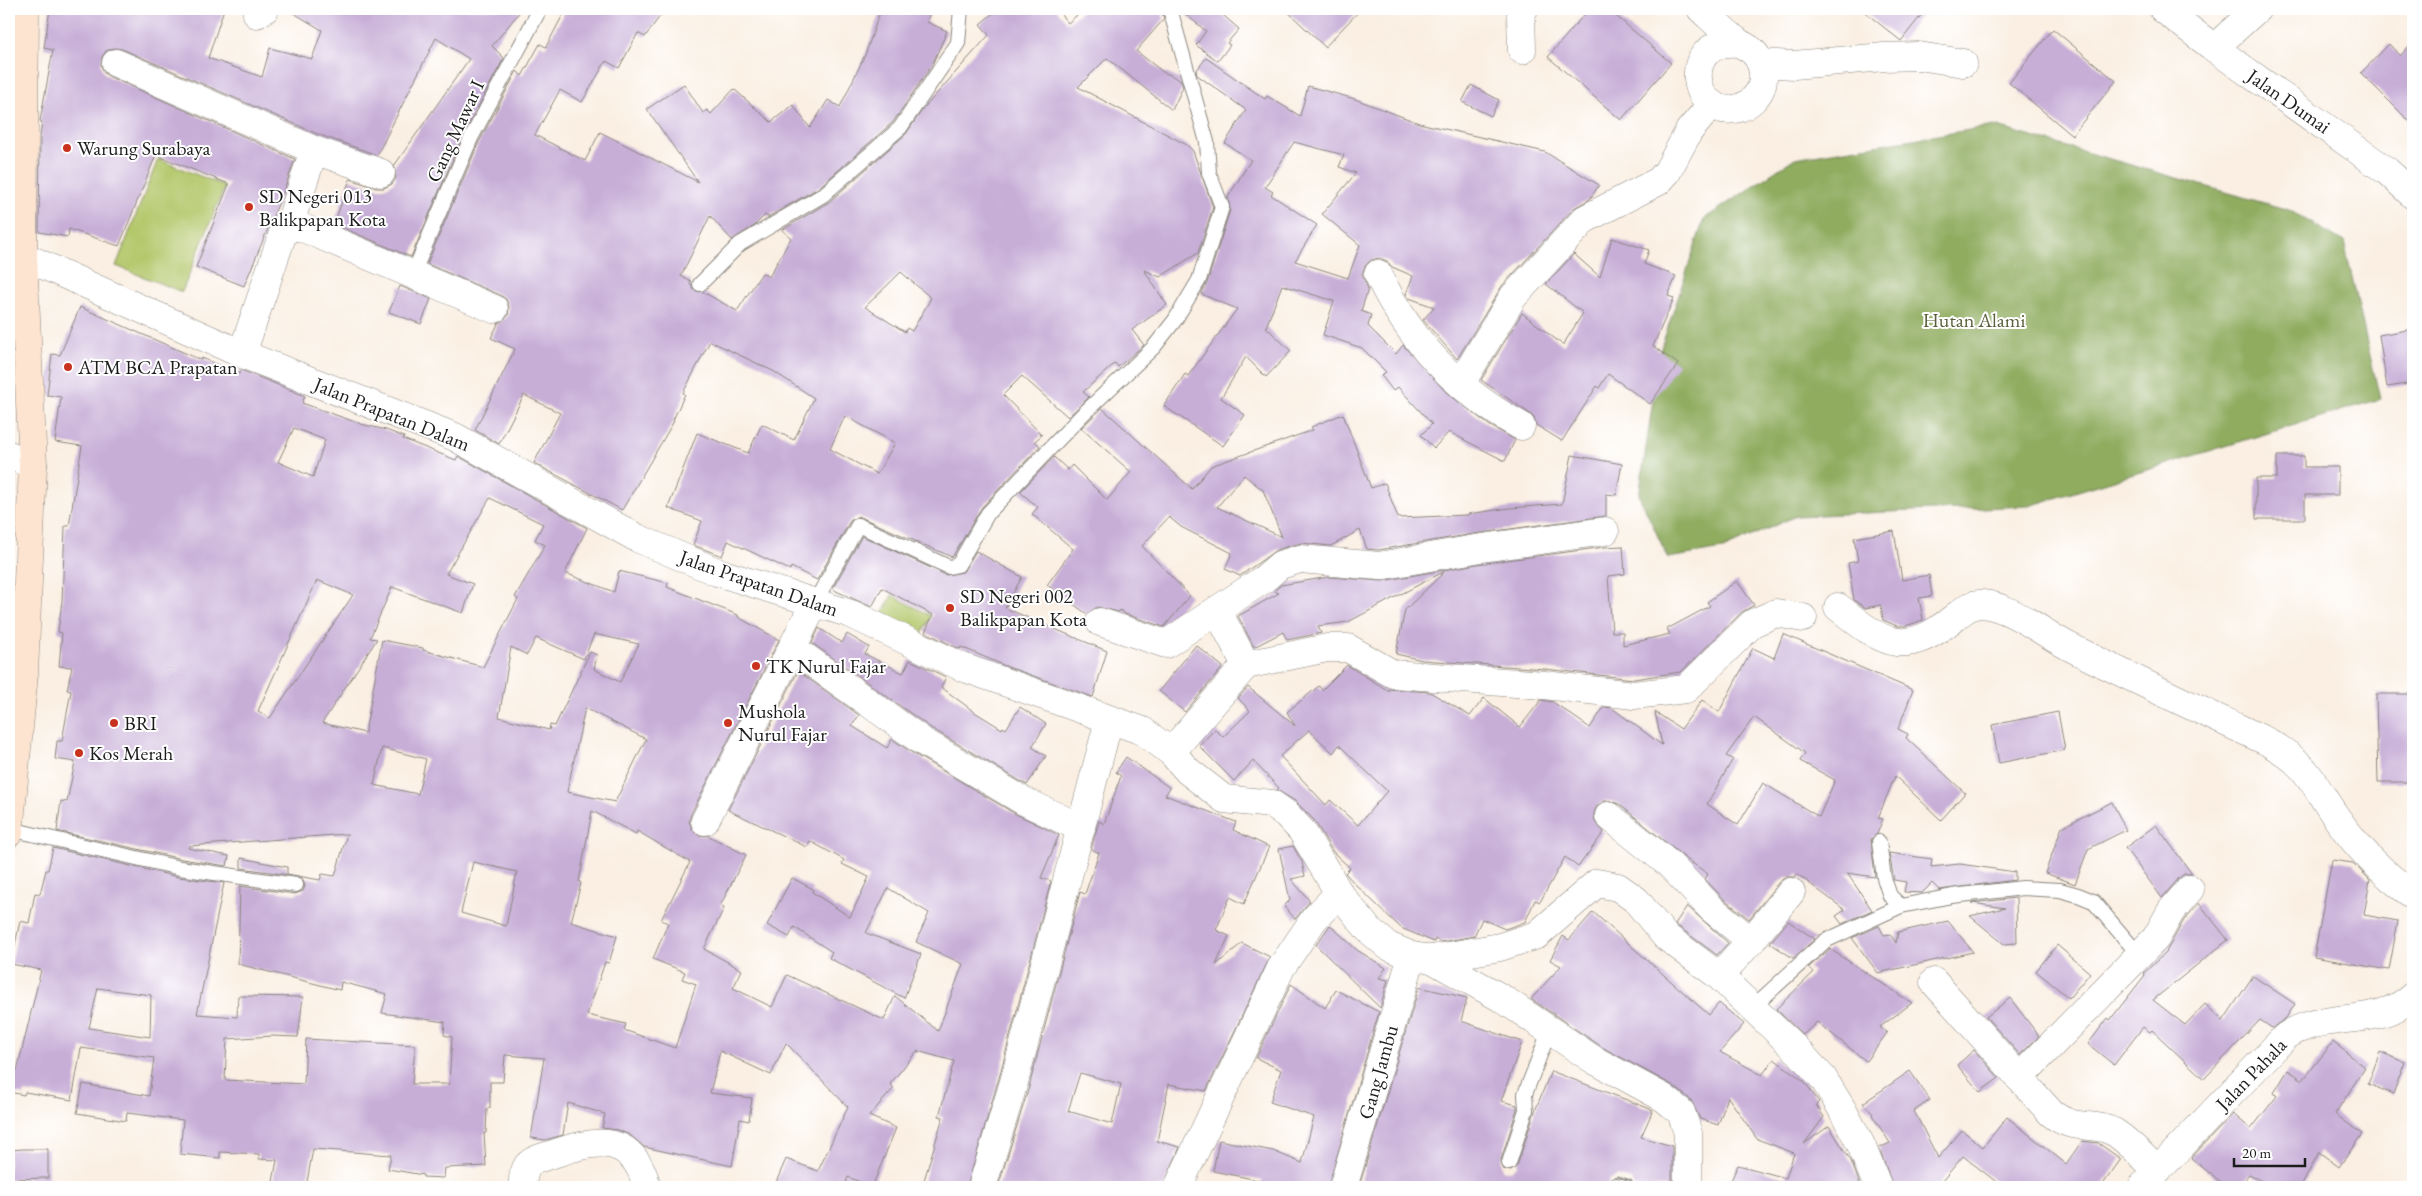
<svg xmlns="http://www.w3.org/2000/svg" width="2422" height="1196" font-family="'EB Garamond',serif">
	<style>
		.green { fill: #b4c76a; stroke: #687243 }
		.forest { fill: #8fac5e; stroke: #56643d }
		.building { fill: #c7aed7; fill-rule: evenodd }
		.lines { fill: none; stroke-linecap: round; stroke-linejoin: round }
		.lane-casing { stroke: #8b867f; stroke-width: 16 }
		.street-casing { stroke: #8b867f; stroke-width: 29 }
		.secondary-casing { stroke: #8b867f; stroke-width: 29 }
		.lane { stroke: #fff; stroke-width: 14 }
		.street { stroke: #fff; stroke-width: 28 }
		.secondary { stroke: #fde4d1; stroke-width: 28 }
		.poi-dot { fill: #c8321e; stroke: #fff; stroke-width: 2 }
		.labels { text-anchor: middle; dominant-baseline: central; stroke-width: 4; stroke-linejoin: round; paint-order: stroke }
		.street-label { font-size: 20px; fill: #1c1c1c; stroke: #fff }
		.poi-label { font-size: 20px; fill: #1c1c1c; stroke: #fff; text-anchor: start }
		.park-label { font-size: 20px; fill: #59603b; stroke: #fff }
	</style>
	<rect width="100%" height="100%" fill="#fff"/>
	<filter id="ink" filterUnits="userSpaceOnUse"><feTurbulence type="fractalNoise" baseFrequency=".02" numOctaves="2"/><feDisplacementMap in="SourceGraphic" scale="10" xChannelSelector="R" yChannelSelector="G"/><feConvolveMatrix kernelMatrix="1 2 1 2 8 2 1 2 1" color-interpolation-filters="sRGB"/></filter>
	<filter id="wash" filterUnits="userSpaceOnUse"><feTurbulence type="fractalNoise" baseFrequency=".0096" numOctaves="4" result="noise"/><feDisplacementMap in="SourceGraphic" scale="20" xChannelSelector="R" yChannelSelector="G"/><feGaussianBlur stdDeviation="1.12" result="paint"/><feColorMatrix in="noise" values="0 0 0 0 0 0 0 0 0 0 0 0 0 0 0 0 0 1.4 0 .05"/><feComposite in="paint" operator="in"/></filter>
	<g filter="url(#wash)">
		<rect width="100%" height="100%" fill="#faefe2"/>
		<g class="green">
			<path d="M158 159 225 186 182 292 116 266Z"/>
			<path d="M892 595 931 616 914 650 875 629Z"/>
		</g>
		<path class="forest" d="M1994 126 2289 210 2344 242 2380 399 2029 506 1796 516 1723 549 1668 558 1639 496 1660 351 1704 219 1795 158Z"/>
		<g id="blocks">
			<g class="building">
				<path d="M50 9H224L208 58 262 77 270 48 312 59 322 30 287 9H522L492 46 504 58 463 135 411 257 334 224 350 179 376 188H384L392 184 396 178 394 166 469 59 436 38 377 155 320 135 122 49 114 48 106 51 102 57 101 65 104 73 110 77 295 159 284 190 244 286 196 267 229 184 156 155 119 246 69 229 68 237 39 232 40 137 42 122 40 121 53 50 44 48Z"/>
				<path d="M566 9H665L645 37 638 33 619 68 606 61 582 102 560 90 535 135 585 161 600 132 698 182 647 109 684 84 703 113 707 110 711 114 734 89 771 122 793 105 810 128 828 100 840 107 865 55 881 9H931L927 22 947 31 932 65 893 122 818 188 768 217 765 215 754 226 732 240 710 216 681 276 691 281 690 284 694 290 703 292 737 311 762 273 769 277 791 238 782 230 829 202 906 134 923 109 989 35 980 24 998 9H1056L1068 23 1084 9H1161L1164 19 1136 51 1163 72 1181 80 1183 87 1172 110 1107 58 1078 87 1187 145 1193 151 1213 207 1198 253 1160 277 1144 270 1167 305 1132 330 1144 345 1118 367 1115 363 1083 392 1089 397 1068 417 1022 376 1003 395 1042 435 1035 441 1040 446 982 507 952 557 858 516 850 521 817 580 791 567 790 570 728 541 722 556 693 545 702 521 668 508 697 433 748 453 762 424 794 440 814 398 773 371 710 341 683 393 685 394 673 420 674 421 622 510 534 463 560 413 524 395 499 444 475 430 515 349 491 338 498 324 508 316 509 307 506 299 500 295 427 264 479 142 517 71 522 76 540 44 546 47ZM901 272 931 298 912 331 907 328 905 332 865 307ZM845 416 895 443 877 474 830 449Z"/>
				<path d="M1179 9H1216L1239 29 1227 43 1230 45 1218 61 1196 45 1206 31Z"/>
				<path d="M1285 9H1361L1325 47Z"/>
				<path d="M1589 9H1608L1671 63 1621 120 1548 57Z"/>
				<path d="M1861 9H1926L1901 41Z"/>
				<path d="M2053 29 2116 81 2072 135 2009 83Z"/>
				<path d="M2413 42V125L2361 73 2389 44 2400 56Z"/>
				<path d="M1206 58 1265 99 1267 96 1300 116 1308 86 1355 99 1419 123 1545 152 1599 185 1590 199 1574 208 1502 286 1457 359 1423 320 1434 307 1409 298 1406 294 1413 276 1392 267 1387 261 1379 258 1371 260 1365 266 1362 274 1368 289 1361 311 1371 315 1368 326 1396 354 1403 345 1446 392 1489 425 1515 440 1505 461 1449 432 1434 448 1421 435 1432 424 1398 387 1393 391 1381 375 1386 372 1362 348 1323 335 1334 301 1282 285 1266 327 1291 351 1266 377 1246 357 1221 398 1245 415 1223 446 1164 406 1185 374 1188 376 1237 309 1201 294 1207 283 1230 210 1228 197 1251 160 1225 143 1246 110 1197 75 1196 71ZM1294 142 1344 155 1339 167 1356 173 1322 214 1360 245 1348 278 1295 261 1317 225 1271 195 1273 192 1265 187Z"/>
				<path d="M1471 85 1499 100 1491 116 1462 102Z"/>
				<path d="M1612 238 1649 250 1644 264 1676 276 1668 296 1674 298 1653 346 1678 364 1650 404 1608 374 1599 388 1597 386 1562 441 1536 425 1534 418 1529 413 1481 380 1522 313 1563 345 1583 313 1546 284 1574 254 1600 277Z"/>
				<path d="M400 286 431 299 421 324 389 312Z"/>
				<path d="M80 307 201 360 202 358 239 374 241 370 305 396 302 403 361 424 386 430 404 437 403 439 456 460 458 456 587 528 565 573 614 592 619 571 668 583 667 587 738 615V617L779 640 691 814 689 821 692 829 698 835 709 836 746 855 720 906 724 908 704 949 742 970 733 988 772 1007 787 975 884 1020 895 996 938 1031 963 964 916 942 929 913 888 888 866 933 921 954 904 998 829 958 832 952 794 927 789 937 767 925 792 878 813 889 812 892 850 917 869 877 842 864 844 860 810 841 807 847 728 810 798 671 859 715 852 726 887 748 892 739 914 754 1014 813 1059 835 1041 878 1051 881 999 1078 967 1187H922L943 1117 939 1116 954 1061 917 1051 890 1084 894 1088 869 1116 896 1128 872 1187 848 1177 846 1182 855 1187H774L786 1159 818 1171 848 1107 786 1043 771 1075 720 1051 710 1093 752 1098 749 1121 740 1119 732 1166 644 1147 630 1135 618 1130 602 1128 605 1114 568 1103 563 1135 545 1140 531 1138 544 1058 505 1055 503 1082H490V1108H487L486 1133H484L486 1166 445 1168 444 1178 423 1177V1175L388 1169 391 1155 313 1149 306 1187H272L277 1160 259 1159V1154L220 1152V1158L180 1154 183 1120 127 1113 126 1121 77 1113 83 1084 149 1096 154 1058 81 1048 72 1100 25 1092 24 1095 9 1092V1069L17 1071 41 970 11 964 20 921 29 923 35 893 40 894 46 870H48L53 848 178 877 224 883 197 1014 237 1017 238 996 303 997 298 1037 272 1036 227 1039 225 1080 304 1084 306 1039 415 1045 412 1084H449L452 1037 444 1035 445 1022 382 1013 387 994 341 982 340 990 238 964 240 886 295 894 303 891 305 886 302 878 297 876 241 868V858L287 867V874L320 880 322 874 335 876 347 834 189 846 188 848 229 856 227 866 182 859 57 831 61 801 67 802 75 762 55 759 57 741H62L71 691 67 690 72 667 59 666 62 633 58 632 62 601 65 526H69L82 446 55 442 61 397 47 395 52 354 60 355ZM294 428 325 440 313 477 278 462ZM490 498 543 524 535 540 545 545 515 597 518 599 483 667 423 650V648L382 640 365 733 322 723 377 639 370 638 392 587 463 613 473 584 446 574ZM317 580 353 595 270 718 258 711ZM594 634 639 644 620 682 594 669 597 655 590 652 555 726 550 725 549 730 499 717 511 647 527 655 536 638 584 659ZM585 708 646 739 615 802 567 792ZM382 748 426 759 418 794 374 785ZM592 811 636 834 637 831 690 862 661 920 668 923 653 959 685 972 682 979 696 984 675 1048 624 1030 626 1024 587 1015 605 962 609 963 617 936 571 922 581 883 579 882ZM473 862 517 872 506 926 461 913ZM98 988 151 995 150 1037 89 1028Z"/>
				<path d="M2413 329V383L2387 387 2379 335Z"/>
				<path d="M1102 408 1192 489 1211 466 1313 430 1311 427 1343 414 1371 488 1385 483 1398 518 1468 515V514L1510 508 1562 504 1572 455 1622 464 1616 495 1606 494V516L1473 534 1378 550 1367 549 1360 530 1331 546 1301 543 1276 550 1240 576 1225 569 1232 553 1181 527 1169 517 1142 546 1190 596 1164 627 1125 614 1120 610 1119 612 1097 607 1087 614 1047 585 1073 549 1032 514 1038 507 1020 492 1054 457 1068 470 1072 465 1107 500 1131 472 1081 428ZM1244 475 1263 490 1282 537 1217 507Z"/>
				<path d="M2277 456H2304V467H2338V495H2305V519H2256V478H2277Z"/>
				<path d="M1894 531 1902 580 1929 575 1932 596 1919 598 1923 620 1906 626H1897L1883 620 1881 605 1865 608 1854 600 1848 563 1858 561 1854 538Z"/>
				<path d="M862 536 946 575 963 572 976 551 1022 577 1005 608 1107 651 1093 697 1008 667 961 647 960 649 925 632 933 615 882 588 872 607 836 591 833 588Z"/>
				<path d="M1623 546 1625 574 1608 576 1612 632H1623V645L1670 634 1667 629 1710 606 1707 602 1737 581 1754 605 1742 612 1681 672 1634 679 1545 669 1422 660 1396 654 1405 610 1445 571 1348 622 1318 626 1321 633 1287 640 1283 632 1254 647 1238 616 1279 593 1274 591 1281 585 1329 577 1382 581 1477 564 1605 547Z"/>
				<path d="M819 628 842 643 847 634 869 647 865 654 903 673 910 660 946 677 941 687 973 711 1002 729 1003 727 1006 729 1020 707 1046 724 1032 747 1046 756 1027 785 931 728 812 643Z"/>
				<path d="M1783 634 1913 690 1898 729 1908 734 1906 738 1965 793 1941 820 1895 776 1878 818 1883 819 1877 834 1871 839 1875 877 1847 873 1872 910 1842 924 1836 916 1845 910 1797 874 1795 877H1786L1779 882 1749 919 1723 898 1705 879 1708 874 1685 858 1619 804 1611 801H1604L1597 806 1594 813 1595 822 1604 832 1578 867 1565 857 1540 902 1535 900 1525 922 1505 929 1482 919 1474 936 1441 942 1435 939 1434 942 1401 928 1356 885 1345 873 1350 868 1333 852 1314 820 1295 801 1277 790 1279 788 1253 761 1234 781 1199 746 1215 729 1223 737 1250 711 1238 698 1248 687 1295 726 1287 712 1319 686 1322 690 1347 665 1389 691V689L1430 692 1470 716 1484 698 1520 727 1541 700 1553 702 1590 728 1604 707 1612 708 1662 745 1655 712 1681 729 1702 700 1719 712 1753 648 1774 658ZM1754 717 1805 753 1800 761 1835 780 1819 817 1763 783 1738 825 1707 804 1733 759 1726 756ZM1309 730 1333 753 1339 745 1387 791 1358 825 1330 800 1326 805 1280 756Z"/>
				<path d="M1196 645 1223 667 1185 712 1159 691Z"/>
				<path d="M2376 694H2413V782H2378Z"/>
				<path d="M2058 712 2065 750 1999 763 1992 725Z"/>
				<path d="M1126 757 1170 788 1165 795 1236 822 1233 830 1269 847 1244 904 1230 897 1216 930 1229 936 1216 965 1242 943 1270 957 1206 1091 1169 1084 1157 1141 1180 1147 1163 1187H998L1029 1087 1080 892 1085 894 1099 853 1091 849 1099 821 1104 824 1121 776 1116 772ZM1080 1073 1121 1084 1112 1124 1068 1111Z"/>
				<path d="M2112 802 2126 830 2088 849 2075 884 2045 873 2062 827Z"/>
				<path d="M2156 825 2192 874H2184L2179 878 2162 898 2125 848Z"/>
				<path d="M1293 846 1302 862 1305 876 1291 879 1310 901 1295 919 1284 906 1290 900 1279 849Z"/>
				<path d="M1889 853 1932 859 1931 867 1960 864 2015 872V880L1939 890 1932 883 1922 893 1904 892 1906 882 1894 880Z"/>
				<path d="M2332 860 2353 863 2370 880 2364 915 2398 921 2389 970 2314 957Z"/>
				<path d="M2016 898 2017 943 2004 944 1970 916 2005 908 1972 903Z"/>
				<path d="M2199 903 2228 940 2153 1000 2185 1025 2205 1004 2223 1021 2253 976 2295 1004 2286 1018 2272 1028 2260 1020 2204 1079 2152 1030 2150 1032 2143 1027 2114 1065 2088 1044 2108 1018 2110 1020 2145 975 2144 973 2166 952 2184 920Z"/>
				<path d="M1687 906 1728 943 1717 955 1675 924Z"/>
				<path d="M1593 912 1709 1015 1719 1003 1744 1024 1720 1052 1762 1075 1774 1059 1804 1081 1819 1102 1816 1105 1824 1117 1804 1144 1829 1126 1851 1161 1861 1187H1728L1738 1165 1786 1178 1794 1153 1757 1139 1728 1097 1718 1125 1700 1119 1691 1100 1674 1086 1602 1047 1531 999 1561 966 1550 960 1563 936 1569 940Z"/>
				<path d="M1788 921 1815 939 1793 958 1770 943Z"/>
				<path d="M1948 921 1973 952 1878 973 1852 938 1879 926 1884 935 1890 934 1896 943 1898 932Z"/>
				<path d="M1330 925 1357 950 1386 968 1379 978 1388 980 1380 1008 1316 945Z"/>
				<path d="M2057 945 2090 973 2069 998 2036 971Z"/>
				<path d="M1830 949 1912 1003 1880 1027 1887 1033 1866 1061 1817 1022 1803 1035 1776 1009 1814 972 1808 968Z"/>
				<path d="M1291 984 1325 1008 1336 990 1379 1012 1328 1187H1261L1263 1181 1213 1171 1219 1140 1273 1151 1302 1163 1314 1117 1270 1102 1281 1070 1256 1058Z"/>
				<path d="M1419 987 1467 998 1461 1021 1522 1042 1501 1101 1517 1105V1109L1501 1160 1503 1169 1511 1171 1517 1166 1535 1111 1551 1071 1653 1110 1641 1137 1672 1146V1187H1635L1631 1180 1617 1176 1609 1180 1608 1187H1359Z"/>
				<path d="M2010 998 2039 1036 2020 1055 1986 1017Z"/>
				<path d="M2333 1042 2365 1067 2335 1114 2362 1134 2339 1167 2319 1152 2301 1187H2274L2249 1175 2239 1187H2227L2191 1158 2233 1114 2251 1129 2277 1096 2274 1093 2288 1070 2303 1080Z"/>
				<path d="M1974 1050 1999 1078 1980 1092 1957 1065Z"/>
				<path d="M2380 1052 2405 1062 2393 1094 2368 1084Z"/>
				<path d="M1910 1071 1930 1100 1914 1111 1938 1158 1962 1130 1983 1147 2007 1117 2066 1164 2082 1141 2098 1143 2121 1159 2101 1187H2003L1963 1156 1937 1187H1893L1879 1148 1890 1143 1872 1115 1873 1114 1863 1103Z"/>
				<path d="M23 1149H48V1178L9 1179V1150Z"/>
			</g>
		</g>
	</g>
	<g filter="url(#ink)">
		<use href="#blocks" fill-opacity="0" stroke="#8b867f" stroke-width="1"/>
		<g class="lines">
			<g class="lane-casing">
				<g id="lane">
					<path d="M413 274 471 138 540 9"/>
					<path d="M700 284 740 244 823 195 900 128 958 43 961 9"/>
					<path d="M815 602 858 525 949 567 958 565 988 513 1083 414 1154 347 1175 320 1199 280 1222 207 1209 173 1207 142 1170 9"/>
					<path d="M10 829 180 868 296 885"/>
					<path d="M1879 842 1884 878 1890 896 1901 906"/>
					<path d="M1753 1007 1825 941 1901 906 1952 896 2023 888 2060 890 2078 895 2093 901 2139 955"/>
					<path d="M1509 1163 1526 1110 1525 1094 1550 1029"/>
					<path d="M1616 1185 1626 1187"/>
				</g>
			</g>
			<g class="street-casing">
				<g id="street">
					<path d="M1701 9C1713 20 1725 32 1738 42 1742 45 1747 47 1751 50 1762 59 1766 75 1761 88 1757 97 1749 105 1739 108 1691 122 1678 38 1738 43"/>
					<path d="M2163 9 2214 48 2387 171 2413 195"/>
					<path d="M257 14 265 9"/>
					<path d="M2214 48 2257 9"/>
					<path d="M1522 50 1521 15 1524 9"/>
					<path d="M116 63 314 150 381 173"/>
					<path d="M1761 63 1794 65 1884 57 1919 56 1963 63"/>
					<path d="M289 226 314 150"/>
					<path d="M9 241 23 256 242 354 455 437 637 538 717 572 851 614 962 667 1143 731 1171 752 1188 771 1224 799 1272 804 1286 814 1302 831 1339 893 1368 929 1388 946 1412 956 1432 959 1500 947 1537 935 1597 883 1618 887 1636 900 1665 936 1719 976 1798 1051 1823 1078 1842 1109 1861 1145 1878 1187"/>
					<path d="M1378 274C1409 340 1457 391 1521 426"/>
					<path d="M242 354 283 233 289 226 303 228 494 309"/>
					<path d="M1461 383 1513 297 1585 219 1659 181 1667 172 1689 131 1712 104"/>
					<path d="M9 455 33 465"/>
					<path d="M1838 607C1884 644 1904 659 1955 617 1963 611 1971 603 1982 604 2011 606 2044 634 2070 647 2135 680 2202 711 2268 742 2309 765 2311 781 2336 817 2357 847 2383 874 2413 895"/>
					<path d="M1100 622 1166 644 1217 610"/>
					<path d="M792 648 922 741 1022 800 1081 828"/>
					<path d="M1246 665 1217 610 1264 579 1280 565 1300 559 1379 566 1475 549 1605 531"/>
					<path d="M1171 752 1246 665 1327 648H1348L1393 674 1544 685 1634 695 1686 689 1753 623 1776 613 1803 618"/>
					<path d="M1609 816 1669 864 1712 909 1751 941"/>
					<path d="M705 821 815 602"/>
					<path d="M1432 959 1503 999 1594 1060 1664 1098 1681 1112 1688 1133V1187"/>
					<path d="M1719 976 1751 941 1791 892"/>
					<path d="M1934 982 2051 1113C2074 1132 2092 1121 2114 1132 2130 1142 2144 1158 2158 1171"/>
					<path d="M2019 1078 2156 938 2171 911 2190 889"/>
					<path d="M522 1187C523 1179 523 1172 528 1165 533 1159 548 1156 556 1153 599 1138 634 1135 647 1187"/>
					<path d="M982 1187 1014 1082 1109 720"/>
					<path d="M1178 1187 1281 968 1314 919 1339 893"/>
					<path d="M1343 1187 1412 956"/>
					<path d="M2142 1187 2286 1036C2324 1010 2377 1029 2413 996"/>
				</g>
			</g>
			<g class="secondary-casing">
				<path id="secondary" d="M9 833 24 674 33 465 23 256 25 9"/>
			</g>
			<use href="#lane" class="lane"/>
			<use href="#street" class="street"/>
			<use href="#secondary" class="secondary"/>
		</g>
	</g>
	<g class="poi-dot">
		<circle cx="67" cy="148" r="5"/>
		<circle cx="249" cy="207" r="5"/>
		<circle cx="68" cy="367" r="5"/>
		<circle cx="950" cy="608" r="5"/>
		<circle cx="756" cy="666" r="5"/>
		<circle cx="114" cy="723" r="5"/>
		<circle cx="728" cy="723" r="5"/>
		<circle cx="79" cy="753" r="5"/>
	</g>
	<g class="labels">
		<g class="street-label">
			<text transform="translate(2289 101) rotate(35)">Jalan Dumai</text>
			<text transform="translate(455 131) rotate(-65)">Gang Mawar I</text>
			<text transform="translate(392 414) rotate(22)">Jalan Prapatan Dalam</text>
			<text transform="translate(759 583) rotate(19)">Jalan Prapatan Dalam</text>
			<text transform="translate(1378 1072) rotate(-74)">Gang Jambu</text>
			<text transform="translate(2251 1074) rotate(-46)">Jalan Pahala</text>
		</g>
		<g class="poi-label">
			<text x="77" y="148">Warung Surabaya</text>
			<text x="259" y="196">SD Negeri 013<tspan x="259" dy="23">Balikpapan Kota</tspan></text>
			<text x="78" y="367">ATM BCA Prapatan</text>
			<text x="960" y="596">SD Negeri 002<tspan x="960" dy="23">Balikpapan Kota</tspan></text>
			<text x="766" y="666">TK Nurul Fajar</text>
			<text x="738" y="711">Mushola<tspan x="738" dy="23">Nurul Fajar</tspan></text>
			<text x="124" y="723">BRI</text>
			<text x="89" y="753">Kos Merah</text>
		</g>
		<g class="park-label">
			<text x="1974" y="320">Hutan Alami</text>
		</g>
	</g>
	<rect width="2422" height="1196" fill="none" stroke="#fff" stroke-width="30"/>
	<path d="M2234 1158v8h71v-8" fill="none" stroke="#1c1c1c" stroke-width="2.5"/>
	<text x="2242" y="1158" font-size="15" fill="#1c1c1c" stroke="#ffffff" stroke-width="4" paint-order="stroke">20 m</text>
</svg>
